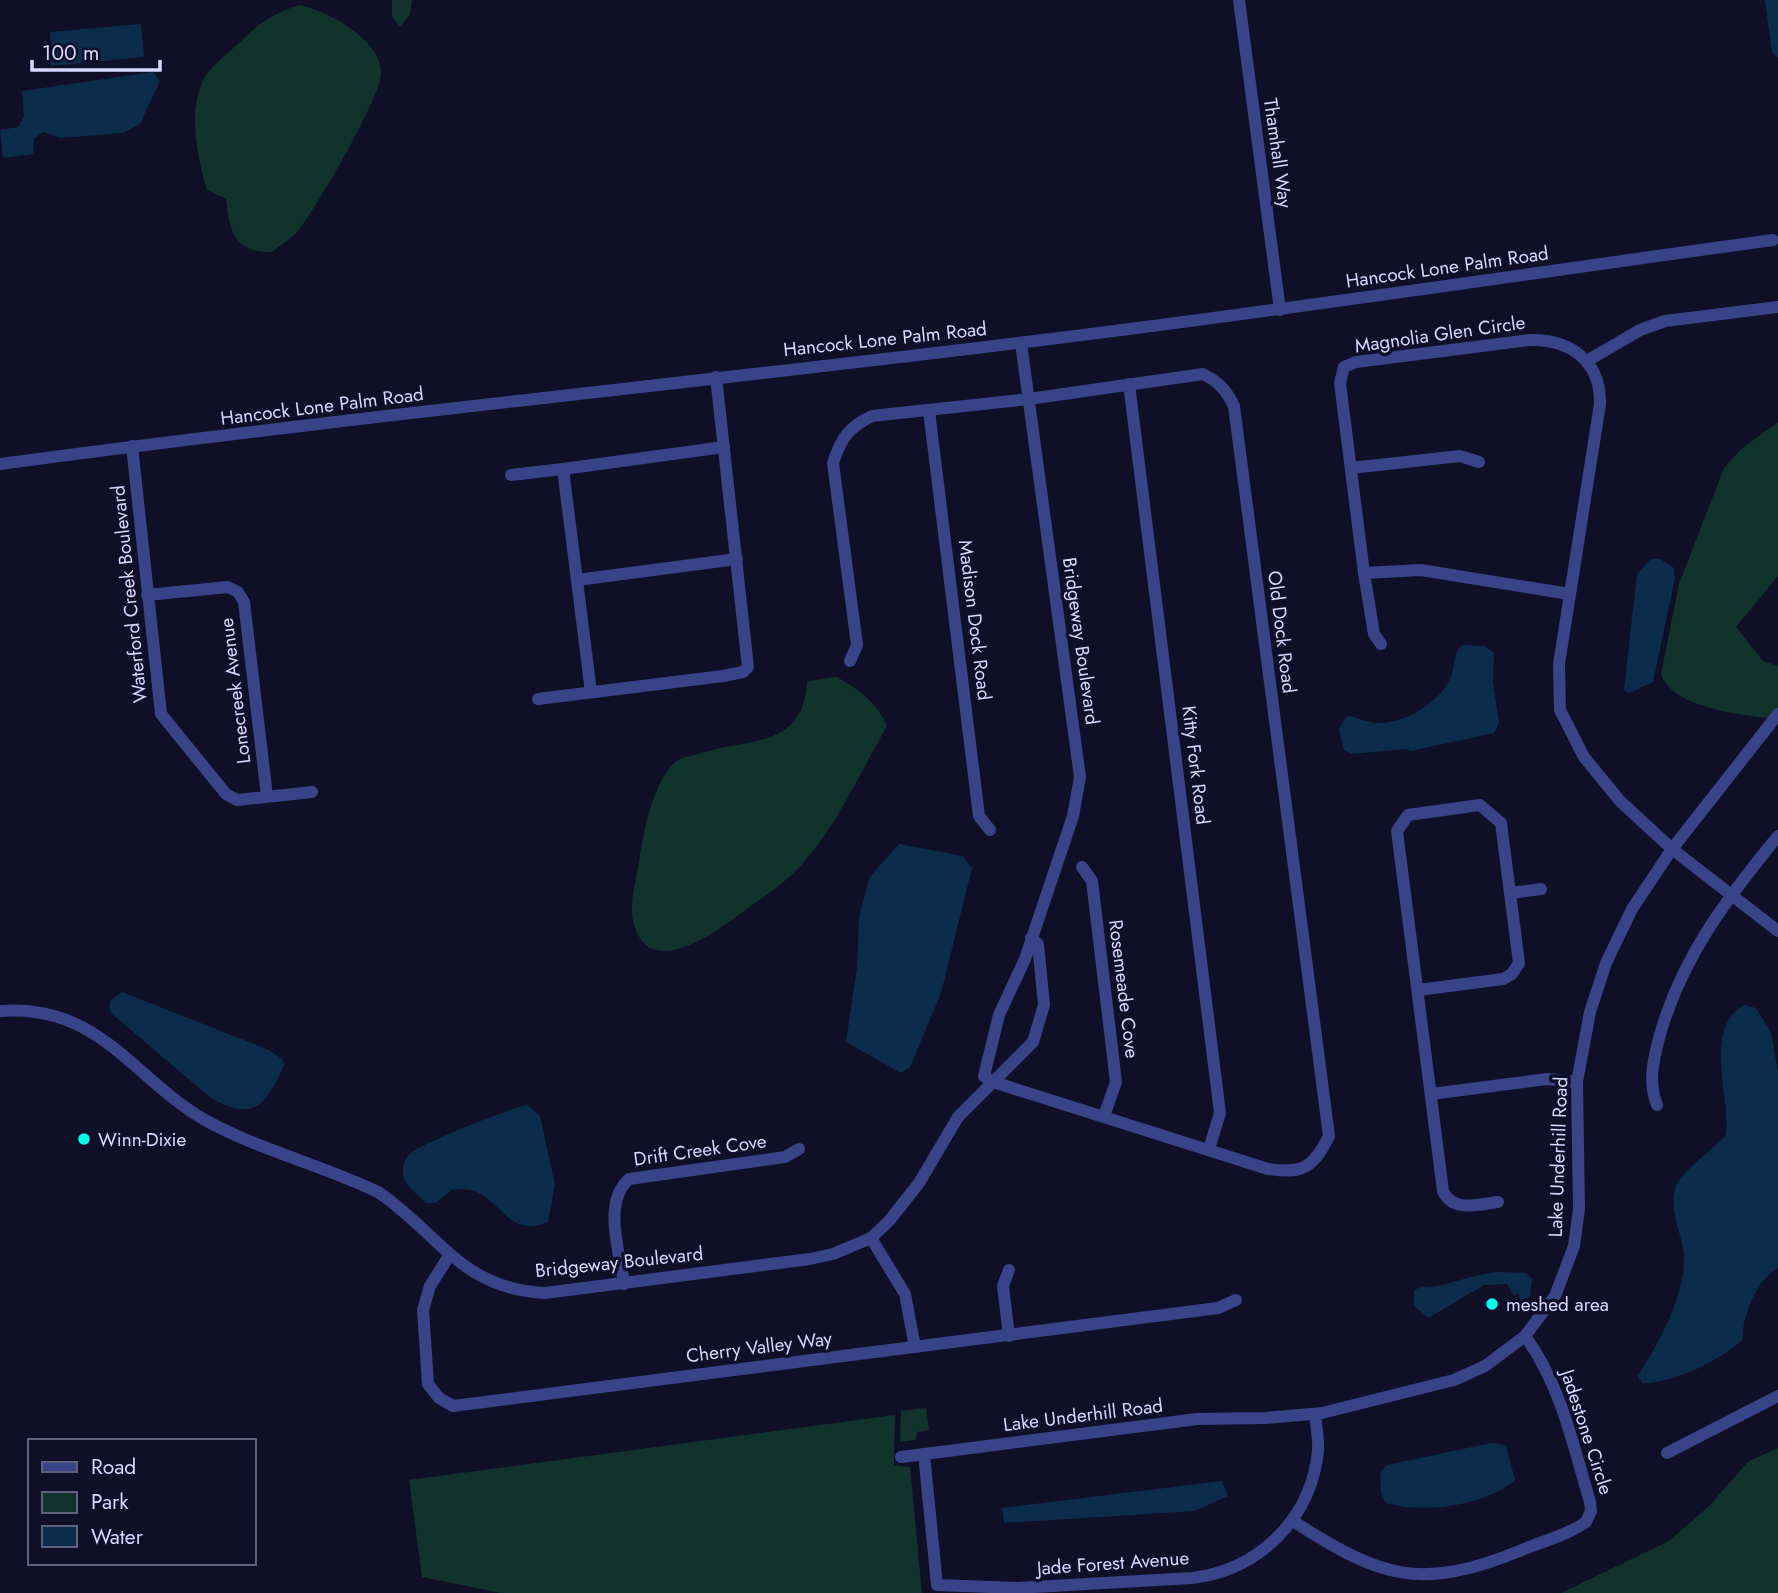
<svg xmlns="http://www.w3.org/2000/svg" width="1778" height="1593" font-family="Jost,sans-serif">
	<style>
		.green { fill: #12322c }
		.water { fill: #0b2d4b }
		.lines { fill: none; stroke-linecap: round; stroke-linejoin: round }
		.minor { stroke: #394388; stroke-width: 12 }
		.poi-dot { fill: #02ffee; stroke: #0f0f28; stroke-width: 2.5 }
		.labels { text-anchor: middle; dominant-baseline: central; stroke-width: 7; stroke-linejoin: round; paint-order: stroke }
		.street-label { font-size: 19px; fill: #d6d8ff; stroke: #0f0f28 }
		.poi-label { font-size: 19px; fill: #d6d8ff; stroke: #0f0f28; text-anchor: start }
	</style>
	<rect width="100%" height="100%" fill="#0f0f28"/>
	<g class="green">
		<path d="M392 0H412L410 15 400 27 392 17Z"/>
		<path d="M301 5C329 12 384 41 381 75 379 100 315 211 297 232 290 239 280 246 272 252 233 253 230 231 226 199L207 190C197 157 186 105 207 74 215 63 228 53 238 44 256 25 276 11 301 5Z"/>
		<path d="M1778 422V576L1736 627 1763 661 1778 666V719C1747 716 1672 709 1661 674L1679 584 1724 468 1740 450Z"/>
		<path d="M837 677C860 691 876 701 887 726 861 771 838 823 804 862 789 880 769 893 751 906 727 923 661 978 638 935 626 913 635 886 639 862 643 834 653 778 678 760 683 757 692 756 698 754 748 737 804 750 807 681Z"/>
		<path d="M926 1408 929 1430 917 1432 916 1440 900 1442 901 1411Z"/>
		<path d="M895 1415 894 1465 910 1467 922 1593H501L422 1577 409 1480Z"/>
		<path d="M1778 1448V1593H1561L1669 1541 1709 1506 1749 1461Z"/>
	</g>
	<g class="water">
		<path d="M1765 0H1778V58L1772 53Z"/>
		<path d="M141 24 144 57 51 66 50 32Z"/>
		<path d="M153 72 160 81 140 124 123 133 60 138 44 132 34 138 33 154 3 158 0 130 18 127 24 117 22 91Z"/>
		<path d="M1651 559H1660L1674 568 1675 578 1653 682 1629 693 1624 690 1637 574Z"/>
		<path d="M1462 645 1485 646 1494 653 1493 681 1499 723 1494 733 1411 751 1405 749 1352 754 1344 750 1339 729 1347 716C1358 717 1367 723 1378 723 1404 724 1439 703 1450 679 1456 667 1452 655 1462 645Z"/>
		<path d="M899 844 963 856 972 868 941 993 910 1067 901 1073 846 1042 857 967 859 918 869 878Z"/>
		<path d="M122 992 269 1050 282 1059 284 1065C266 1104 255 1123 211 1098L112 1014 109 1009 111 1000Z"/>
		<path d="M1744 1005 1756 1008 1771 1032 1778 1072V1268C1758 1277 1741 1318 1743 1339 1722 1360 1672 1384 1642 1383L1638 1376C1658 1344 1682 1302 1684 1263 1686 1238 1665 1208 1677 1184 1684 1170 1714 1148 1726 1135 1731 1097 1702 1029 1744 1005Z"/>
		<path d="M527 1105 540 1116 555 1185 548 1222C508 1240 502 1197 470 1190 465 1189 458 1190 453 1189L435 1203H426C419 1195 403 1185 403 1174 402 1166 405 1159 410 1154 420 1144 513 1107 527 1105Z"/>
		<path d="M1498 1272 1526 1273 1532 1279 1530 1296 1520 1301 1519 1294 1513 1295 1507 1284 1484 1285 1428 1318 1414 1306V1290C1423 1285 1432 1288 1442 1285 1461 1280 1478 1274 1498 1272Z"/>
		<path d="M1491 1443 1506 1445 1515 1480C1486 1506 1423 1514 1386 1503L1381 1493 1380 1473 1387 1465Z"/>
		<path d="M1222 1481 1228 1496 1195 1511 1004 1523 1002 1508Z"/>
	</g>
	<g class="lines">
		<g class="minor">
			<path d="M1239 0 1280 310"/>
			<path d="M1587 361 1640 330 1665 321 1778 307"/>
			<path d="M1129 384 1220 1113 1209 1149"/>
			<path d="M929 411 979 816 990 830"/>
			<path d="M132 446 161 714 226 794 237 800 312 792"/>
			<path d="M0 464C341 418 684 384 1026 342 1275 312 1524 274 1773 240"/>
			<path d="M1351 468 1460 456 1479 462"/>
			<path d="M511 475 563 469"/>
			<path d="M1364 573 1421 570 1569 594"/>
			<path d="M577 580 737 559"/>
			<path d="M147 595 228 587 238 592 244 602 267 796"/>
			<path d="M1381 644 1374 634 1364 573 1340 383 1344 367 1356 362 1530 340C1570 339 1601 361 1600 404L1559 664 1560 710 1584 757 1620 801 1672 849 1778 931"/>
			<path d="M850 661 857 645 833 463C841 438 849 427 872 416L1029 399 1203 374C1219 382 1226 390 1234 406L1329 1136C1313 1168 1303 1174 1268 1169L990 1081"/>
			<path d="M591 692 563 469 724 447"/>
			<path d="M538 699 723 676 743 672 748 667 716 377"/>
			<path d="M1082 867 1092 881 1116 1082 1104 1116"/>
			<path d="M1511 893 1541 889"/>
			<path d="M1418 990 1503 979 1512 974 1519 963 1501 823 1480 805 1408 815 1397 831 1443 1191C1453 1213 1479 1204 1498 1202"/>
			<path d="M0 1011C100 1004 131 1077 205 1120 259 1150 322 1165 378 1192 440 1234 461 1289 545 1293L810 1259 833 1254 871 1238 889 1221 919 1183 958 1117 1033 1042 1044 1005 1038 944 1031 938"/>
			<path d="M990 1081 984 1076 999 1015 1025 959 1073 816 1080 777 1021 343"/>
			<path d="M1431 1094 1547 1079 1577 1082"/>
			<path d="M1657 1105C1648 1082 1653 1062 1659 1038 1681 958 1727 898 1778 836"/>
			<path d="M871 1238 905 1294 915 1347"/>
			<path d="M449 1256 430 1286 423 1310 428 1384 439 1398 453 1406 1218 1308 1236 1300"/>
			<path d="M1009 1270 1003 1286 1009 1336"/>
			<path d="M624 1284C620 1252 602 1203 629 1179L785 1157 799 1149"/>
			<path d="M1667 1453 1778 1396"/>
			<path d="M924 1454 937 1585 1017 1588 1192 1578C1259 1570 1311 1519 1318 1451 1319 1439 1316 1426 1315 1414"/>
			<path d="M901 1457 1197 1419 1266 1418 1322 1413 1454 1380 1485 1366 1525 1336 1555 1296 1574 1246 1579 1209 1577 1082 1590 1012 1606 963 1632 909 1672 849 1778 714"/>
			<path d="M1293 1521C1382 1579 1422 1591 1522 1550 1543 1541 1568 1535 1586 1522L1591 1511 1590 1502C1573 1445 1561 1385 1525 1336"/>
		</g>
	</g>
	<g class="poi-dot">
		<circle cx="84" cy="1139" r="7"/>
		<circle cx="1492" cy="1304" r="7"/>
	</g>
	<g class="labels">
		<g class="street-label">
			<text transform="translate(1278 153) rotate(82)">Thamhall Way</text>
			<text transform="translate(1447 267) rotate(-8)">Hancock Lone Palm Road</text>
			<text transform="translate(1440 334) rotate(-8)">Magnolia Glen Circle</text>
			<text transform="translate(885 339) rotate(-6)">Hancock Lone Palm Road</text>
			<text transform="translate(322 406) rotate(-7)">Hancock Lone Palm Road</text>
			<text transform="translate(129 594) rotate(-96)">Waterford Creek Boulevard</text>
			<text transform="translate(975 620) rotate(83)">Madison Dock Road</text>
			<text transform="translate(1282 632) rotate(83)">Old Dock Road</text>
			<text transform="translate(1081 641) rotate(82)">Bridgeway Boulevard</text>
			<text transform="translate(235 691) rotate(-97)">Lonecreek Avenue</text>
			<text transform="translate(1196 765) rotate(83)">Kitty Fork Road</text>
			<text transform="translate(1124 989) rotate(83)">Rosemeade Cove</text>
			<text transform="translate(700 1150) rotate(-8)">Drift Creek Cove</text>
			<text transform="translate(1558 1157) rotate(-88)">Lake Underhill Road</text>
			<text transform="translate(619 1262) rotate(-6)">Bridgeway Boulevard</text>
			<text transform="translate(759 1347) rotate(-7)">Cherry Valley Way</text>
			<text transform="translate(1083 1415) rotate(-7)">Lake Underhill Road</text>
			<text transform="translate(1587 1432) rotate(72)">Jadestone Circle</text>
			<text transform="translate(1113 1563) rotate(-4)">Jade Forest Avenue</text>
		</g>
		<g class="poi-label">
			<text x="98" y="1139">Winn-Dixie</text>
			<text x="1506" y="1304">meshed area</text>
		</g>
	</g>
	<rect x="28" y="1439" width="228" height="126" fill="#0f0f28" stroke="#5f5f7e" stroke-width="2"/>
	<rect x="42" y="1462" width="35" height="10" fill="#394388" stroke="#5f5f7e" stroke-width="2"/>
	<text x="91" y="1474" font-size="21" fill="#d6d8ff">Road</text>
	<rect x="42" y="1492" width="35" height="21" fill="#12322c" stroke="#5f5f7e" stroke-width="2"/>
	<text x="91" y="1509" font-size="21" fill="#d6d8ff">Park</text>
	<rect x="42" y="1526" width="35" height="21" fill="#0b2d4b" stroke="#5f5f7e" stroke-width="2"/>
	<text x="91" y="1544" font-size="21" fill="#d6d8ff">Water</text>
	<path d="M32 60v10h128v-10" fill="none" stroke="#d6d8ff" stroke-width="3.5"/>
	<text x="42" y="60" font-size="21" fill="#d6d8ff" stroke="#0f0f28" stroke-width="5" paint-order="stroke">100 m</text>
</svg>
